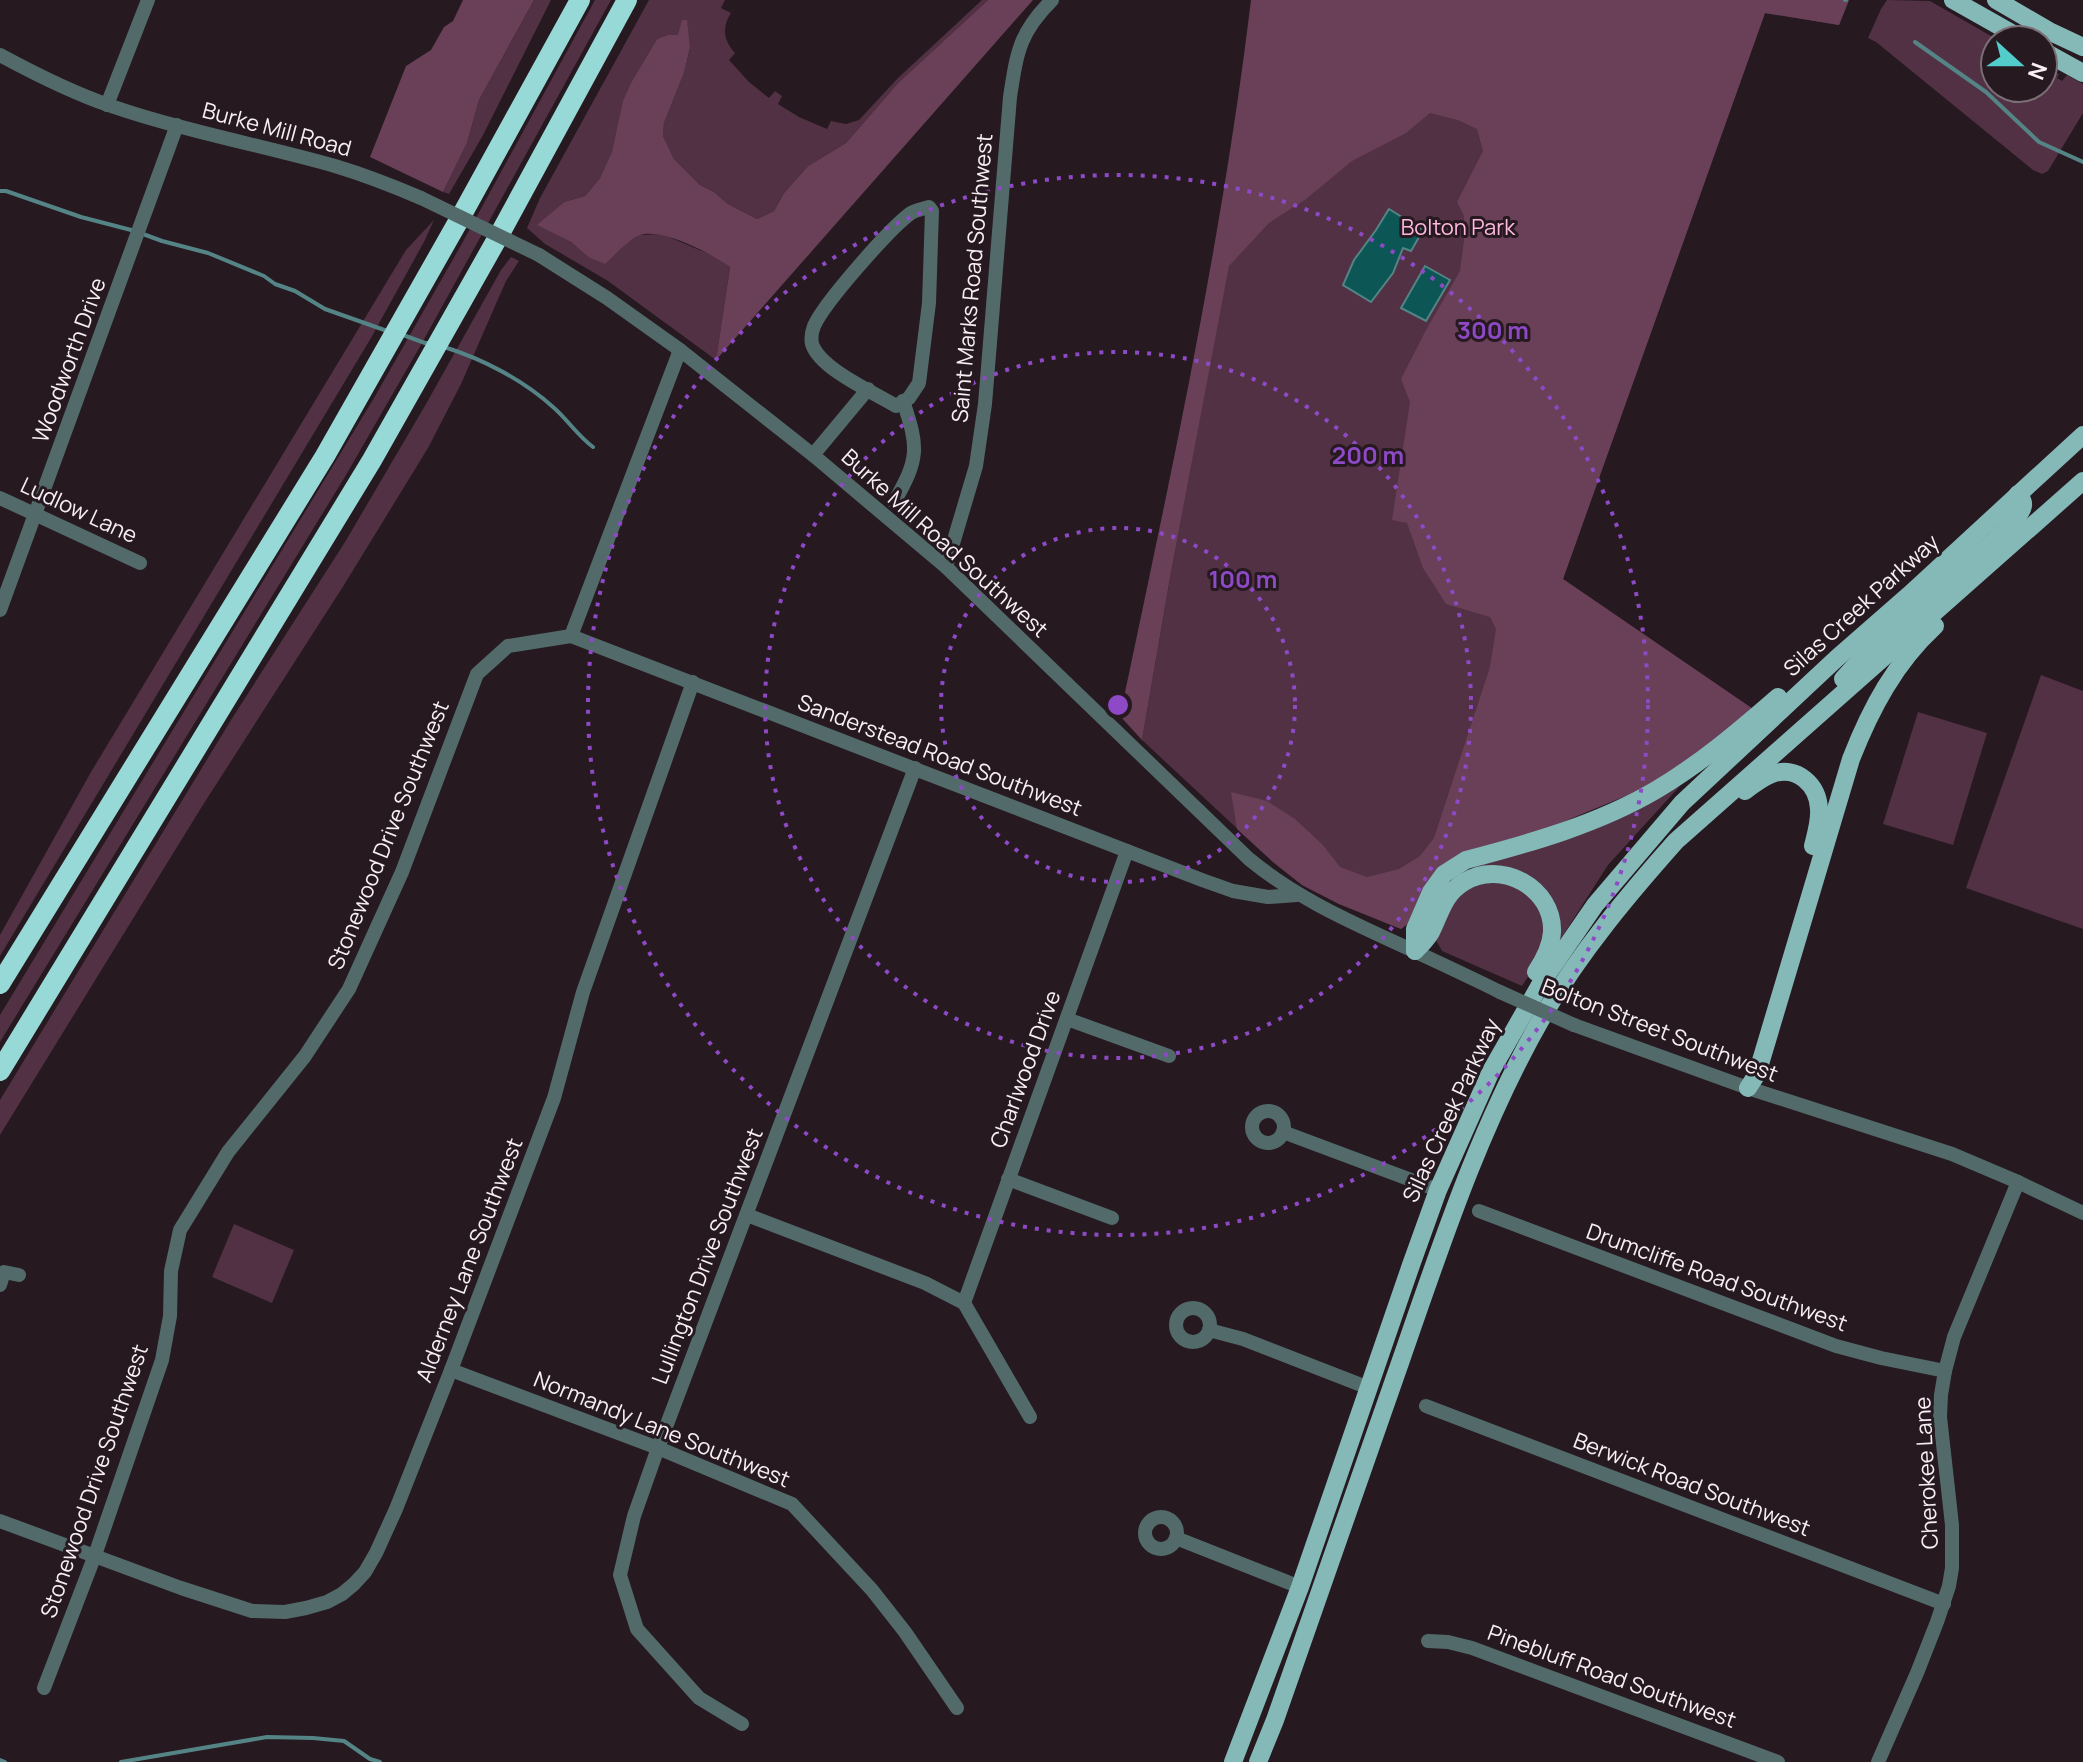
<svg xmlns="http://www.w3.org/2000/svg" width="2083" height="1762" font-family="Manrope,sans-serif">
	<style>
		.green { fill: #513143 }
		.forest { fill: #694058 }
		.water { fill: #0d5656; stroke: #548485; stroke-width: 2 }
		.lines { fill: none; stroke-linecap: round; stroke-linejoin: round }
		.stream { stroke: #548485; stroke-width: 4 }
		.minor { stroke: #526b6a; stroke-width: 14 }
		.major { stroke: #84b9b8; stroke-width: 18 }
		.highway { stroke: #97d9d7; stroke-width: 20 }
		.minor-bridge { stroke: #526b6a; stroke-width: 14 }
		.ring { fill: none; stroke: #8e49c7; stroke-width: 4; stroke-dasharray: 4 8 }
		.labels { text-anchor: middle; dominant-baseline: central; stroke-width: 6; stroke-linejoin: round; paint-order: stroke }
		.street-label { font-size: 22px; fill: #f8eff4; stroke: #261920 }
		.park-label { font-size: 22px; fill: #feb7de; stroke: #261920 }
		.centre { fill: #8e49c7; stroke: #261920; stroke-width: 4 }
		.ring-label { font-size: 24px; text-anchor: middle; font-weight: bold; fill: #8e49c7; stroke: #261920; stroke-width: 6; stroke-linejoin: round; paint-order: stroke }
	</style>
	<rect width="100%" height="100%" fill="#261920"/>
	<g class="green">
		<path d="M534 0H551L482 137 449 194 443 192 467 143 479 100Z"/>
		<path d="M595 0H611L422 343 346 475 0 1042V1015L374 398 460 247Z"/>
		<path d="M649 0H725L721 8 731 13C722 27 723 40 735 53L729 60 749 82 769 98 775 91 782 96 778 104 799 117 827 129 831 121 846 124 859 120 898 78 982 0H988L898 83 846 143 808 166 784 193 774 211 757 219 728 204 714 192 700 185 674 159 663 136 664 123 684 73 690 49 678 35H667L657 39 633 79 613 152 600 178 585 196 564 202 538 225 571 242 588 257 638 235 662 234 716 257 730 267 716 360 608 281 545 244 527 228 540 198Z"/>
		<path d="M1278 0H1849L1839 25 1765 13 1563 579 1753 709 1551 827 1458 856 1401 929 1339 904 1302 885 1273 862 1142 740 1170 578Z"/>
		<path d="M1887 0 1930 1 1998 40H1995V88H2043V67L2059 74 2057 78 2062 81 2067 75 2083 84V113L2048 171 2042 174 2033 170 1876 42 1868 38 1881 9Z"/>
		<path d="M434 220 425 240 371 338 0 956V935L91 772 406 250Z"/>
		<path d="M511 257 519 261 506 281 461 384 428 448 344 585 201 808 0 1135V1100L231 720 345 542 426 404 501 270Z"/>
		<path d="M2041 675 2083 691V929L1966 888Z"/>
		<path d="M1918 712 1987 733 1953 845 1883 824Z"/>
		<path d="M1680 786 1608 865 1553 951 1549 900 1478 871 1475 863Z"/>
		<path d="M1500 880 1531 896 1546 925 1537 963 1522 986 1442 951 1436 940 1442 919 1467 887Z"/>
		<path d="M234 1224 294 1250 272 1303 212 1277Z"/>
	</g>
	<g class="forest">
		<path d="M463 0H534L479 100 467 143 443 192 370 157 406 66 431 50 444 27 453 21Z"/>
		<path d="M988 0H1033L716 360 730 267C710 253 663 228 640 235 630 238 613 257 605 264L588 257 571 242 537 225 564 202 585 196 600 178 612 152 623 101 633 79 657 39 667 35H678L682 20H687L690 48 684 73 664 123 663 136 674 159 700 185 714 192 728 204 757 219 774 211 784 193 808 166 846 143 898 83Z"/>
		<path d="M1251 0H1849L1839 25 1765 13 1563 579 1753 709 1719 738 1661 778 1628 795 1551 827 1458 856 1409 923 1401 929 1339 904 1302 885 1273 862 1237 829 1231 792 1267 801 1295 819 1323 845 1340 867 1367 877 1399 869 1420 856 1434 838 1490 667 1496 629 1490 617 1446 604 1423 568 1407 523 1392 520 1410 402 1401 379 1425 332 1460 271 1464 240V216L1457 202 1483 151 1477 129 1458 120 1430 113 1406 133 1352 161 1306 199 1269 223 1229 266 1170 578 1142 740 1120 716C1170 479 1222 241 1251 0Z"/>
	</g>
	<g class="water">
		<path d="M1389 209 1423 230 1411 251 1403 248 1393 273 1371 302 1343 285 1354 260 1376 230Z"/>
		<path d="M1425 266 1450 280 1426 321 1401 308Z"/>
	</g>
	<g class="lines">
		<g class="stream">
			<path d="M1845 0H1846"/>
			<path d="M1915 42 1986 92 2039 142 2083 162"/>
			<path d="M0 191H6L81 217 135 231"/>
			<path d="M143 234 162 241 208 253 264 276 275 284 295 291 325 309 390 332"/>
			<path d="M403 335 425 343H432"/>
			<path d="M444 347C483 359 523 380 553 407 567 419 578 436 593 447"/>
			<path d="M0 1760 5 1762"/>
			<path d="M121 1762 267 1737 313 1738 344 1741 370 1759 380 1762"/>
		</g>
		<g class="minor">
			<path d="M0 55C35 74 73 93 111 106 184 131 261 145 335 166 365 175 393 186 421 198"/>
			<path d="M107 105 148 0"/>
			<path d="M929 207 932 211 929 303 919 383 909 398 896 406C873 392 820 369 812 344 811 339 812 331 814 326 824 303 890 228 911 213 916 210 923 209 929 207Z"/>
			<path d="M539 255 607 298 680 350 813 455 946 567 1249 859C1300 901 1356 924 1416 952 1444 965 1472 978 1500 992"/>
			<path d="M813 455 868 389"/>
			<path d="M0 498 140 563"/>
			<path d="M894 502C919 459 919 448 903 401"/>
			<path d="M946 567 976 466 985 404 1010 97C1017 52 1019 33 1052 0"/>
			<path d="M0 610 177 125"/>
			<path d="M571 636 1202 880 1233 891 1268 897 1297 895"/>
			<path d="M1067 1019 1169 1056"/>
			<path d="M1574 1025 1748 1088 1952 1154 2018 1182 2083 1213"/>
			<circle cx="1268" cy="1127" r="16"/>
			<path d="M1283 1132 1438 1190"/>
			<path d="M1008 1179 1112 1218"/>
			<path d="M1479 1211 1836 1346 1881 1358 1945 1371"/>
			<path d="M747 1215 925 1283 964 1303 1030 1417"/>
			<path d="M0 1285 4 1272 19 1275"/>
			<path d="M964 1303 1127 851"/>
			<circle cx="1193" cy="1325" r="17"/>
			<path d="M1209 1330 1243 1339 1369 1388"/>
			<path d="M451 1370 658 1448 792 1504 872 1590 905 1632 957 1708"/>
			<path d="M1426 1406 1944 1604"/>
			<circle cx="1161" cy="1533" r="16"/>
			<path d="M0 1521 181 1588 252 1611 285 1612 306 1608 327 1602 342 1594 354 1584 365 1572 376 1553 396 1509 451 1370 554 1098 583 992 693 682"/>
			<path d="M1176 1538 1300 1587"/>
			<path d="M1428 1641 1448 1642 1472 1648 1778 1762"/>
			<path d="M44 1688 95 1555 162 1360 170 1316 171 1271 180 1230 228 1152 305 1056 349 989 402 872 477 674 508 646 571 636 680 350"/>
			<path d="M742 1724 699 1698 637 1629 620 1575 634 1516 658 1448 915 768"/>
			<path d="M1878 1762 1917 1673 1937 1622 1949 1586 1952 1568V1525L1940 1417 1941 1395 1945 1371 1954 1337 2018 1182"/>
		</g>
		<g class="major">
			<path d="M1953 0 2024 40"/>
			<path d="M1996 0 2051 32 2083 47"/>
			<path d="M2043 51 2083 73"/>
			<path d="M1843 679C1878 639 1918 606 1958 572 1972 560 2015 525 2021 511 2025 504 2023 500 2018 494"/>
			<path d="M1745 791C1754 784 1762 778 1772 774 1797 765 1818 785 1819 809 1820 821 1816 834 1813 846"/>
			<path d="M1415 951V929L1431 892 1444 874 1466 860C1531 843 1598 824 1656 790 1700 764 1739 731 1778 697"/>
			<path d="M1415 951C1421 945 1427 939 1431 932 1441 912 1444 894 1464 882 1501 859 1554 888 1552 932 1551 947 1544 960 1536 972"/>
			<path d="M1748 1088 1757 1074 1851 759C1871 708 1895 663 1935 626"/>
			<path d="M1233 1762 1300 1587 1411 1265 1438 1190 1491 1071 1540 985 1595 905 1682 803 1837 658 1909 595 2083 435"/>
			<path d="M1258 1762 1275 1720C1317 1600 1359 1480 1401 1360 1442 1242 1481 1123 1544 1014 1581 951 1628 895 1676 841L2083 481"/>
		</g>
		<g class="highway">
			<path d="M0 984 325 456 459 220 580 0"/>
			<path d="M0 1071 372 460 497 239 627 0"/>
		</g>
		<g class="minor-bridge">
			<path d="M421 198 539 255"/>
			<path d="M1500 992 1574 1025"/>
		</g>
	</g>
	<g class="ring">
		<circle cx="1118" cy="705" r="177"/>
		<circle cx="1118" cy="705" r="353"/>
		<circle cx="1118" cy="705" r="530"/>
	</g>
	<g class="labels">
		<g class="street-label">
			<text transform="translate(277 129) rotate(15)">Burke Mill Road</text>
			<text transform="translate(972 278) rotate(-85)">Saint Marks Road Southwest</text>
			<text transform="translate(69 360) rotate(-70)">Woodworth Drive</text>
			<text transform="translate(79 510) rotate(25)">Ludlow Lane</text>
			<text transform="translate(945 543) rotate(42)">Burke Mill Road Southwest</text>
			<text transform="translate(1861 605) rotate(-42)">Silas Creek Parkway</text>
			<text transform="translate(940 755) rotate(21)">Sanderstead Road Southwest</text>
			<text transform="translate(388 835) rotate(-68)">Stonewood Drive Southwest</text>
			<text transform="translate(1660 1030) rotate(21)">Bolton Street Southwest</text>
			<text transform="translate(1025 1069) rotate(-70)">Charlwood Drive</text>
			<text transform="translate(1451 1110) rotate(-65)">Silas Creek Parkway</text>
			<text transform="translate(707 1256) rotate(-69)">Lullington Drive Southwest</text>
			<text transform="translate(469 1260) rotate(-69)">Alderney Lane Southwest</text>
			<text transform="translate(1717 1277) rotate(20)">Drumcliffe Road Southwest</text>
			<text transform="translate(662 1429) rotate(22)">Normandy Lane Southwest</text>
			<text transform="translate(1926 1473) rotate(-93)">Cherokee Lane</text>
			<text transform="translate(94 1481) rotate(-71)">Stonewood Drive Southwest</text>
			<text transform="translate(1692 1484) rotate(21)">Berwick Road Southwest</text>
			<text transform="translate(1612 1676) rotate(20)">Pinebluff Road Southwest</text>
		</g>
		<g class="park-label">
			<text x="1458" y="227">Bolton Park</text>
		</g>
	</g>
	<circle cx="1118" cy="705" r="12" class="centre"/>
	<g class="ring-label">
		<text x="1493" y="339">300 m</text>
		<text x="1368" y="464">200 m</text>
		<text x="1243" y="588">100 m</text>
	</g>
	<g transform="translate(2019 64) rotate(111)"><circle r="38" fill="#261920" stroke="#7a6f75" stroke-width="2"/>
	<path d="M0-6L14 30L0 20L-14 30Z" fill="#52cdcc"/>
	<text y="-12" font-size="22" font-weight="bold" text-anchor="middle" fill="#f8eff4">N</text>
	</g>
</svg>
